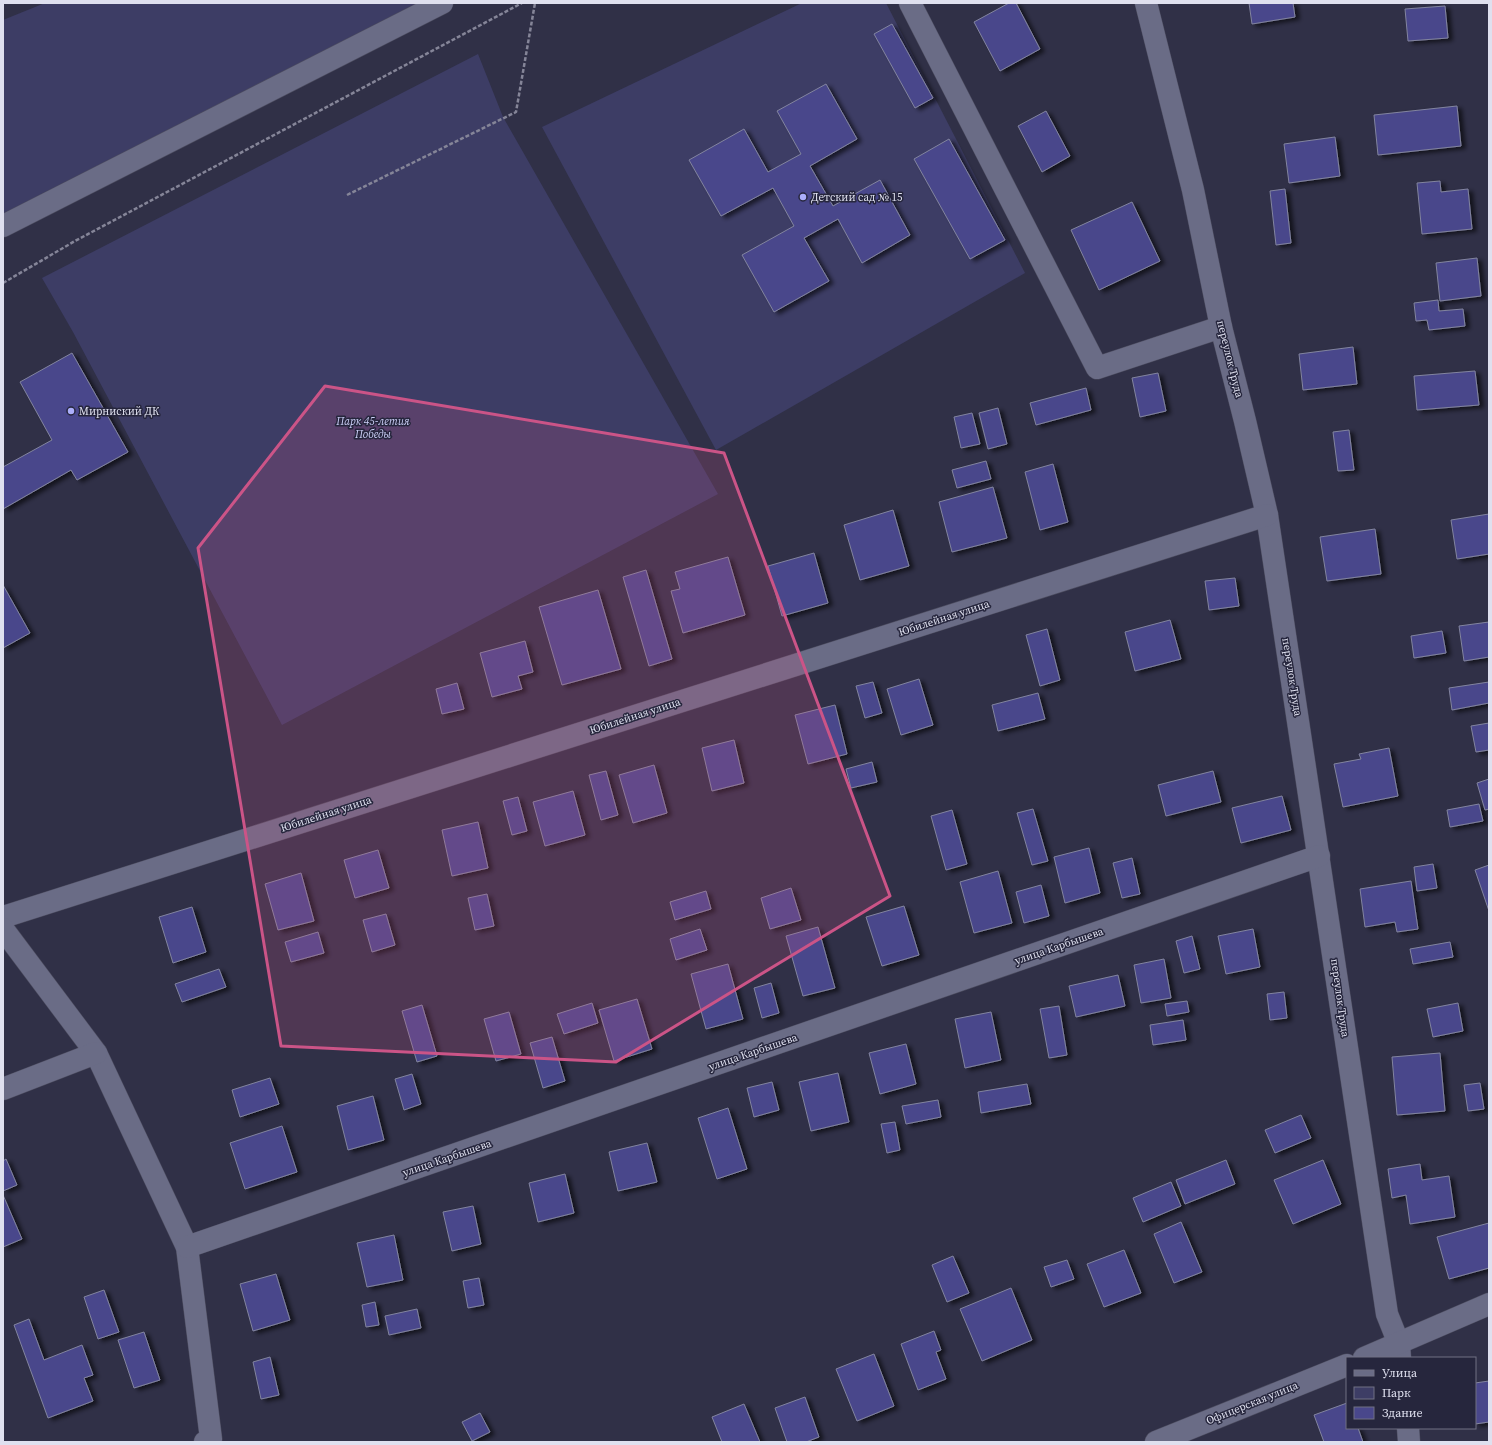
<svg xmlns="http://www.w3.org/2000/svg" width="1492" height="1445" font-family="'Source Serif 4',serif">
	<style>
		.green { fill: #3d3d65 }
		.building { fill: #49478b; stroke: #82849f; filter: url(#shadow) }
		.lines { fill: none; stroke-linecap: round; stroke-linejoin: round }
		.minor-casing { stroke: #4c4c5f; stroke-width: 23 }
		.tertiary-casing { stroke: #4c4c5f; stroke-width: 23 }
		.path { stroke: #858598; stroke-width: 2.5; stroke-dasharray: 4 2; stroke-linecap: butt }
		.minor { stroke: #6a6c86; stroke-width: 22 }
		.tertiary { stroke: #6a6c86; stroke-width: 22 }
		.marked { fill: #cb5487; fill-opacity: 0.2; stroke: #cb5487; stroke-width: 3; stroke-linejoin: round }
		.poi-dot { fill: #acaffb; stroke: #26263d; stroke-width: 1.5 }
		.labels { text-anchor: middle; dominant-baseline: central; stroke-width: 3; stroke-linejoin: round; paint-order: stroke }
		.poi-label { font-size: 11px; fill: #dfe0ef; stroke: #26263d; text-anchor: start }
		.street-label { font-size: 11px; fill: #dfe0ef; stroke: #26263d }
		.park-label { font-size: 11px; font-style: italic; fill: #cdd0f8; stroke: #26263d }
	</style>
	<defs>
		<filter id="shadow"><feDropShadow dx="4.5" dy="2.5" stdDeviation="2" flood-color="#0009"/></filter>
	</defs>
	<rect width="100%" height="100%" fill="#303047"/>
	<g class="green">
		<path d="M45 3H421L3 216V20Z"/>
		<path d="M802 3H886L1025 273 716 450 542 127Z"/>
		<path d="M478 54 503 117 718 494 282 725 73 332 42 278Z"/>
	</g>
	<g class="building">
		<path d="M1009 3H1016L1040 49 1000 71 974 22Z"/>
		<path d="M1249 3H1293L1295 17 1252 24Z"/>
		<path d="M1445 6 1448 38 1408 41 1405 9Z"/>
		<path d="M892 24 933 98 915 108 874 34Z"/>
		<path d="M826 84 857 139 810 166 833 206 880 180 910 235 862 263 838 219 804 238 829 281 774 312 742 255 794 226 773 188 721 216 689 160 744 129 768 172 801 154 777 111Z"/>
		<path d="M1457 106 1461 146 1378 155 1374 115Z"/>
		<path d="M1046 111 1070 156 1042 172 1018 126Z"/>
		<path d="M1335 137 1340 176 1289 183 1284 144Z"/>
		<path d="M949 139 1005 240 970 259 914 159Z"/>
		<path d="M1440 181 1441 192 1468 189 1472 229 1422 234 1417 183Z"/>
		<path d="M1285 189 1291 243 1276 245 1270 191Z"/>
		<path d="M1132 202 1160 261 1099 290 1071 230Z"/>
		<path d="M1477 258 1481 296 1440 301 1436 263Z"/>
		<path d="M1438 300 1439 311 1463 309 1465 326 1429 330 1427 320 1416 321 1414 303Z"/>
		<path d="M1353 347 1357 384 1303 390 1299 354Z"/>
		<path d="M72 353 128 452 77 480 71 470 3 509V467L52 440 20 382Z"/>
		<path d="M1475 371 1479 405 1417 410 1414 376Z"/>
		<path d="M1158 373 1166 411 1140 417 1132 378Z"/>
		<path d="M1086 388 1091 410 1036 425 1030 403Z"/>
		<path d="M998 408 1007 444 988 449 979 413Z"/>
		<path d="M972 413 980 444 961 448 954 417Z"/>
		<path d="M1349 430 1354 470 1338 471 1333 432Z"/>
		<path d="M986 461 991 479 957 488 952 470Z"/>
		<path d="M1053 464 1068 522 1040 530 1025 472Z"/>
		<path d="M993 487 1007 538 952 552 939 502Z"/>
		<path d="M893 510 909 566 860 580 844 525Z"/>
		<path d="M1489 514V554L1457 559 1451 520Z"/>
		<path d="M1375 529 1381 574 1327 581 1320 537Z"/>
		<path d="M814 553 828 603 782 616 768 566Z"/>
		<path d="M728 557 745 615 683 633 671 591 680 589 675 572Z"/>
		<path d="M646 570 672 659 649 666 623 577Z"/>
		<path d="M1235 578 1239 606 1209 610 1205 581Z"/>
		<path d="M3 585 30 633 3 648Z"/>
		<path d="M598 590 621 669 562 685 539 607Z"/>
		<path d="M1170 620 1181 659 1135 671 1125 632Z"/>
		<path d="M1489 622V657L1464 661 1459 626Z"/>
		<path d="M1047 629 1060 680 1040 686 1026 635Z"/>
		<path d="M1442 631 1446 653 1414 658 1411 636Z"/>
		<path d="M525 641 533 672 518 676 522 689 492 697 480 653Z"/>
		<path d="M919 679 933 725 901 735 887 689Z"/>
		<path d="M873 682 882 713 865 718 856 686Z"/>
		<path d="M1489 682V703L1452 710 1449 688Z"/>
		<path d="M457 683 464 709 442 714 436 689Z"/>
		<path d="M1038 693 1045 719 998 731 992 705Z"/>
		<path d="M835 705 847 754 808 764 795 715Z"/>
		<path d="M1489 723V750L1476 752 1471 726Z"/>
		<path d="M734 740 744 783 712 791 702 748Z"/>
		<path d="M1389 748 1398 796 1343 807 1334 764 1361 759 1359 754Z"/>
		<path d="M872 762 877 782 851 788 846 769Z"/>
		<path d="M654 765 667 813 633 823 619 775Z"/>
		<path d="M606 771 618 815 601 820 589 775Z"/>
		<path d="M1213 771 1221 802 1166 816 1158 785Z"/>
		<path d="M1489 779V809L1485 810 1477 783Z"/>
		<path d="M573 791 585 835 545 846 533 802Z"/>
		<path d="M1282 796 1291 830 1241 843 1232 808Z"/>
		<path d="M518 797 527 831 512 835 503 801Z"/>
		<path d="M1479 804 1483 821 1450 827 1447 810Z"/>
		<path d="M1033 809 1048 861 1032 865 1017 813Z"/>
		<path d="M952 810 967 864 946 870 931 816Z"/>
		<path d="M478 822 488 868 452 876 442 830Z"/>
		<path d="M1089 848 1100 893 1065 903 1054 857Z"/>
		<path d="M378 850 389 888 355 898 344 860Z"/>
		<path d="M1132 858 1140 894 1122 898 1113 863Z"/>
		<path d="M1433 864 1437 888 1417 891 1414 867Z"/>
		<path d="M1489 865V911L1475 870Z"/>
		<path d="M998 871 1012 923 974 933 960 882Z"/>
		<path d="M301 873 314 921 278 930 265 884Z"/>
		<path d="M1411 881 1418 929 1397 932 1395 922 1365 927 1360 889Z"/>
		<path d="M1041 885 1049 916 1024 923 1016 892Z"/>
		<path d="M791 888 801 920 770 929 761 898Z"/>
		<path d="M706 891 711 909 675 920 670 902Z"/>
		<path d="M487 894 494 926 475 930 468 898Z"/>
		<path d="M904 906 919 955 882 966 866 917Z"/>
		<path d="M192 907 206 952 173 963 159 917Z"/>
		<path d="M386 914 395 945 372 952 363 920Z"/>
		<path d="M818 927 835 988 803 996 786 936Z"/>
		<path d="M700 929 707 950 676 960 670 939Z"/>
		<path d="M1253 929 1260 967 1226 974 1218 936Z"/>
		<path d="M318 932 324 953 291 962 285 942Z"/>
		<path d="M1192 936 1200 969 1184 973 1176 941Z"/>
		<path d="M1450 942 1453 957 1413 964 1410 949Z"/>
		<path d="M1164 959 1171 998 1141 1003 1134 965Z"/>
		<path d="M728 964 743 1019 706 1029 691 974Z"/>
		<path d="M219 969 226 987 182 1002 175 984Z"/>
		<path d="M1118 975 1125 1006 1076 1017 1069 986Z"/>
		<path d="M771 983 779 1013 762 1018 754 988Z"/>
		<path d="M1284 992 1287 1018 1270 1020 1267 994Z"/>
		<path d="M637 999 652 1049 614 1061 599 1010Z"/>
		<path d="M1187 1001 1189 1012 1167 1016 1165 1004Z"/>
		<path d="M592 1003 598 1023 564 1034 557 1014Z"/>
		<path d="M1458 1003 1463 1031 1433 1037 1427 1009Z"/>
		<path d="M422 1005 437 1056 417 1062 402 1011Z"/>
		<path d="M1059 1006 1067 1055 1049 1058 1040 1009Z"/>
		<path d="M509 1012 521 1054 496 1061 484 1019Z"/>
		<path d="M991 1012 1001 1060 965 1068 955 1019Z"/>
		<path d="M1183 1020 1186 1040 1153 1045 1150 1025Z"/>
		<path d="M552 1037 565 1081 543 1088 530 1043Z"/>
		<path d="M906 1044 916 1084 880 1094 869 1053Z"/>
		<path d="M1440 1053 1445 1111 1397 1115 1392 1057Z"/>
		<path d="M838 1073 849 1122 811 1131 799 1082Z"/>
		<path d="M412 1074 421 1104 404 1110 395 1079Z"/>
		<path d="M270 1078 279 1104 240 1117 232 1090Z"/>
		<path d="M772 1082 779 1110 754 1117 747 1088Z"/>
		<path d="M1480 1083 1484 1109 1468 1111 1464 1085Z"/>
		<path d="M1027 1084 1031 1104 981 1113 978 1092Z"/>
		<path d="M373 1096 384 1140 348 1150 337 1106Z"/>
		<path d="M938 1100 941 1117 906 1124 902 1106Z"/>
		<path d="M728 1108 747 1169 717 1179 698 1118Z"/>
		<path d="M1301 1115 1311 1138 1275 1153 1265 1130Z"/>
		<path d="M895 1122 900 1150 887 1153 881 1124Z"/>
		<path d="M282 1126 297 1172 245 1189 230 1143Z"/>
		<path d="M647 1143 657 1182 618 1191 609 1152Z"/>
		<path d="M6 1159 17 1185 3 1191V1161Z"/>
		<path d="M1226 1160 1235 1184 1185 1204 1176 1180Z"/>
		<path d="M1323 1160 1341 1204 1293 1224 1274 1180Z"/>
		<path d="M1420 1164 1422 1180 1449 1176 1455 1217 1410 1224 1406 1195 1392 1198 1388 1169Z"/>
		<path d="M565 1174 574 1213 538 1222 529 1183Z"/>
		<path d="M1171 1182 1181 1206 1143 1222 1133 1198Z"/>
		<path d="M3 1195 22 1239 3 1247Z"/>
		<path d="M473 1206 481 1244 452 1251 443 1212Z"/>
		<path d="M1181 1222 1202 1272 1174 1283 1154 1234Z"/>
		<path d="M1489 1223V1268L1449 1279 1437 1237Z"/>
		<path d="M394 1235 403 1280 367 1287 357 1243Z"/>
		<path d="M1124 1250 1141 1293 1104 1307 1087 1264Z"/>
		<path d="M953 1256 969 1293 947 1302 932 1265Z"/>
		<path d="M1067 1260 1074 1279 1051 1287 1044 1267Z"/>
		<path d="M276 1274 290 1320 253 1331 240 1284Z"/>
		<path d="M479 1278 484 1305 468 1308 463 1281Z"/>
		<path d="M1011 1288 1032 1340 982 1361 960 1309Z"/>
		<path d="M104 1290 119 1332 98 1339 84 1297Z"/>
		<path d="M375 1302 379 1325 366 1327 362 1305Z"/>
		<path d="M417 1309 421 1328 389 1335 385 1316Z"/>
		<path d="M29 1319 44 1360 82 1345 93 1375 84 1378 93 1401 48 1418 14 1325Z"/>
		<path d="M934 1331 941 1350 936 1352 946 1379 918 1390 901 1344Z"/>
		<path d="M144 1332 160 1380 134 1388 118 1340Z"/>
		<path d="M874 1354 894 1406 857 1421 836 1369Z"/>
		<path d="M270 1357 279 1395 261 1399 253 1362Z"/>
		<path d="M1489 1381V1422L1475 1424V1383Z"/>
		<path d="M805 1397 819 1437 806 1442H787L775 1408Z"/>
		<path d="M1347 1403V1428H1358L1363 1442H1324L1314 1415Z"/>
		<path d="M744 1404 760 1442H722L712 1417Z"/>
		<path d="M480 1413 490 1432 472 1441 462 1422Z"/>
	</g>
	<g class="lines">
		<g class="minor-casing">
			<g id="minor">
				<path d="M910 3 1097 368 1221 327"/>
				<path d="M1146 3 1193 190 1221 327 1245 421 1267 515 1387 1314 1399 1344 1400 1358"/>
				<path d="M3 226 442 3"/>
				<path d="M3 917 1267 515"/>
				<path d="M3 929 96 1053 187 1247 211 1439 205 1442"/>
				<path d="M3 1089 96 1053"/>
				<path d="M187 1247 1319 856"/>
				<path d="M1408 1428 1409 1442"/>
			</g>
		</g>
		<g class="tertiary-casing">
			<g id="tertiary">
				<path d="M1364 1358 1489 1304"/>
				<path d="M1156 1442 1347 1365"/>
			</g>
		</g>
		<g class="path">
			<path d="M347 195 516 112 535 3"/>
			<path d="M3 283 75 241 522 3"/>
		</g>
		<use href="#minor" class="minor"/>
		<use href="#tertiary" class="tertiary"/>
	</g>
	<path class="marked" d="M325 386 724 453 890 896 616 1062 281 1046 198 548Z"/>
	<g class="poi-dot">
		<circle cx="803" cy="197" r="4"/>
		<circle cx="71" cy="411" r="4"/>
	</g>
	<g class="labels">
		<g class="poi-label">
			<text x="811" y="197">Детский сад № 15</text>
			<text x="79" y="411">Мирниский ДК</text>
		</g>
		<g class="street-label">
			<text transform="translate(1230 359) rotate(76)">переулок Труда</text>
			<text transform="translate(944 618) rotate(-18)">Юбилейная улица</text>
			<text transform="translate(1292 677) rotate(81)">переулок Труда</text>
			<text transform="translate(635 716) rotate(-18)">Юбилейная улица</text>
			<text transform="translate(326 814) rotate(-18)">Юбилейная улица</text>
			<text transform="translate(1059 946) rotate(-19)">улица Карбышева</text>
			<text transform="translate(1340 998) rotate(82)">переулок Труда</text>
			<text transform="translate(753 1052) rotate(-19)">улица Карбышева</text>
			<text transform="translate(447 1158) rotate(-19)">улица Карбышева</text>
			<text transform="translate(1252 1403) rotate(-22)">Офицерская улица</text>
		</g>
		<g class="park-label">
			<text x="373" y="421">Парк 45-летия<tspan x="373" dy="13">Победы</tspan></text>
		</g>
	</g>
	<rect width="1492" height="1445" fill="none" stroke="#dfe0ef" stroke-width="8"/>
	<rect x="1346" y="1357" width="130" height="72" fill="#26263d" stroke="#707084"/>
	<rect x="1354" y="1370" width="20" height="6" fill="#6a6c86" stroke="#707084"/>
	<text x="1382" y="1377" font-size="12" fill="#dfe0ef">Улица</text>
	<rect x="1354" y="1387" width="20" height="12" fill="#3d3d65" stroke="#707084"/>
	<text x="1382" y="1397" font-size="12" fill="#dfe0ef">Парк</text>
	<rect x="1354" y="1407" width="20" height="12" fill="#49478b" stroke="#707084"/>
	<text x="1382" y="1417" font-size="12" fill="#dfe0ef">Здание</text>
</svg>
